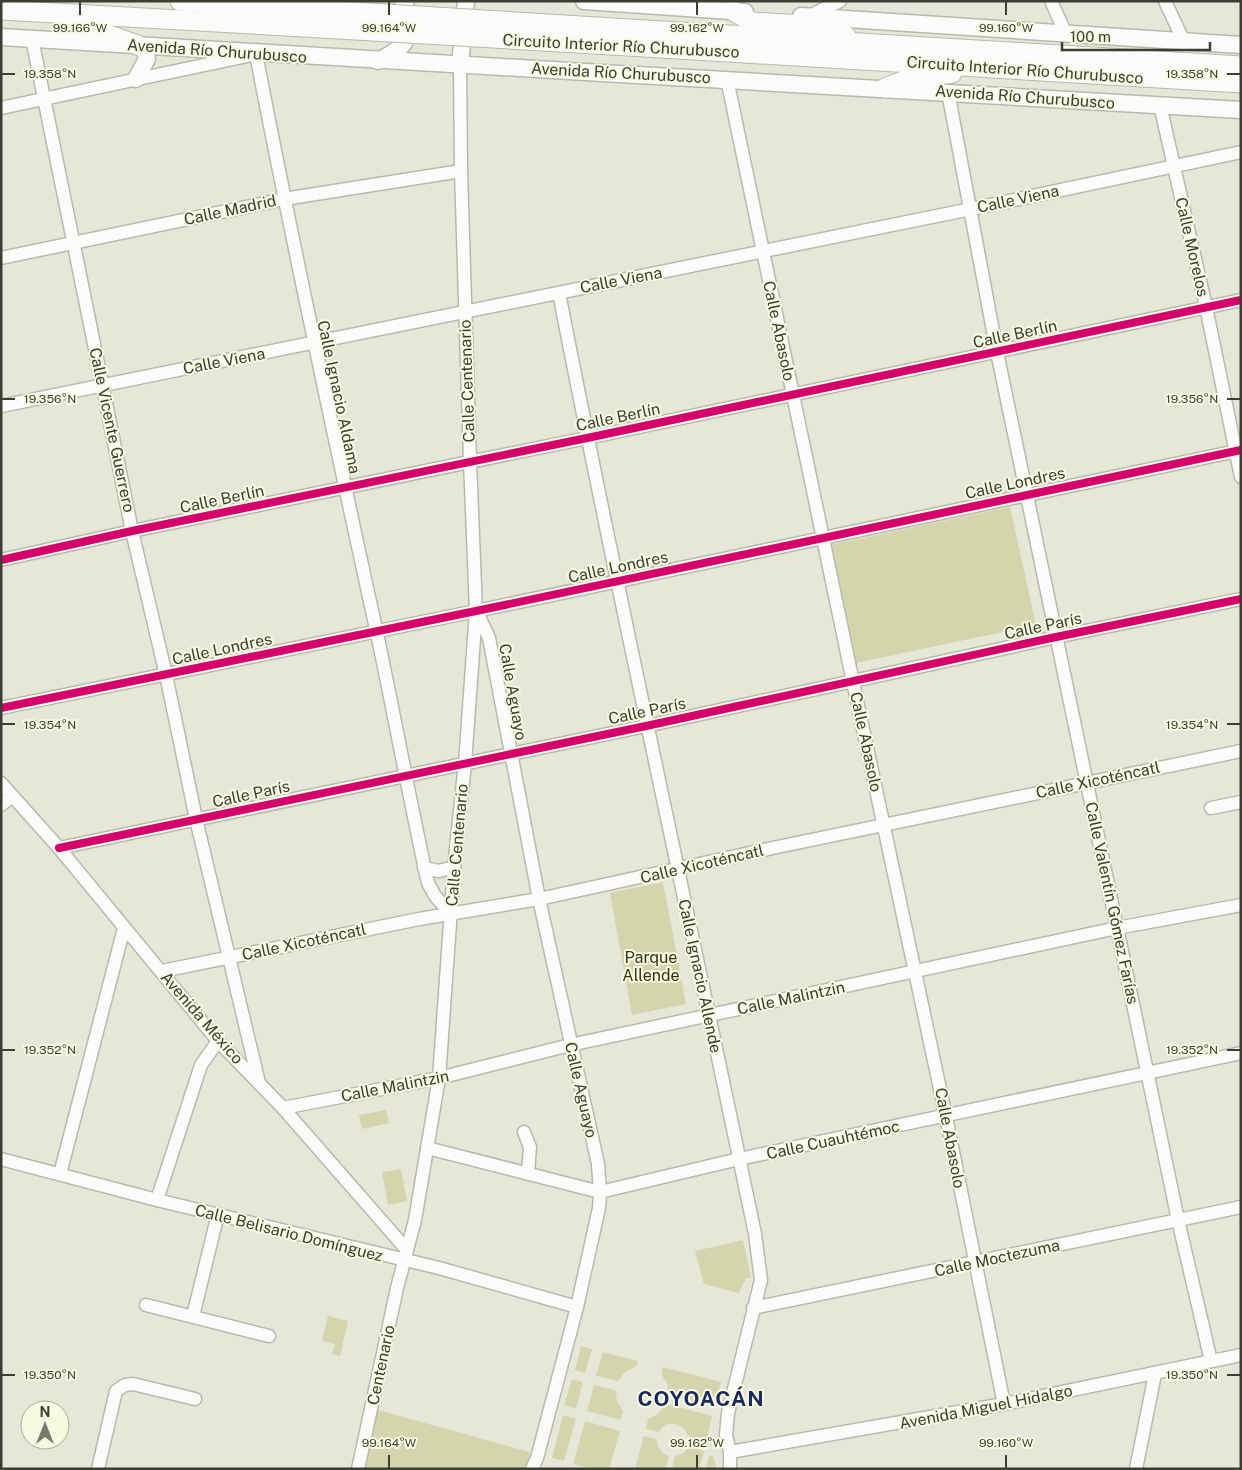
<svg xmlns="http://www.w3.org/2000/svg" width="1242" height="1470" font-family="'Public Sans',sans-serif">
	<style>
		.green { fill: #d3d6ad }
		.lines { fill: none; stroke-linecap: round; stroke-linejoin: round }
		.minor-casing { stroke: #b8b9ae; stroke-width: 15 }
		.major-casing { stroke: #b8b9ae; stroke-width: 19 }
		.highway-casing { stroke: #b8b9ae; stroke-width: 21 }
		.minor { stroke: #fbfbf9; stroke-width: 12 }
		.major { stroke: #fbfbf9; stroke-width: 16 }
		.highway { stroke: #fbfbf9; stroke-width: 19 }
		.highway-bridge-casing { stroke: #b8b9ae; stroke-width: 21; stroke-linecap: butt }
		.highway-bridge { stroke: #fbfbf9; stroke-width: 19 }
		.cycleway-casing { stroke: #f7fae0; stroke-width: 11 }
		.cycleway { stroke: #d6006c; stroke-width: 8 }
		.ticks { fill: none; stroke: #3c3d33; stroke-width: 2 }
		.labels { text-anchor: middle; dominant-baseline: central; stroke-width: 4; stroke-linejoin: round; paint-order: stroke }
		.street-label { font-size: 16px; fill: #3c3d33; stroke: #f7fae0 }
		.park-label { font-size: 16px; fill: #32340f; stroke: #f7fae0 }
		.district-label { font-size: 21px; font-weight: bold; letter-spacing: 1px; fill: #1a285f; stroke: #f7fae0 }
		.ticks-label { font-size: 12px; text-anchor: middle; fill: #3c3d33; stroke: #f7fae0; stroke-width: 4; stroke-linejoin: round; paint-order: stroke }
	</style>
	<rect width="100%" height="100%" fill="#e6e7d9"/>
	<g class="green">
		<path d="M1010 507 1036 625 856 663 830 545Z"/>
		<path d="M663 882 686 1004 632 1015 610 893Z"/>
		<path d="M386 1110 389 1123 362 1129 359 1115Z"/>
		<path d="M401 1169 407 1201 388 1205 382 1172Z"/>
		<path d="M743 1240 751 1278H746L739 1293 704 1284 695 1251Z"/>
		<path d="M328 1316 348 1321 340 1356 332 1354 335 1344 322 1341Z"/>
		<path d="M581 1346 592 1349 585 1373 575 1370Z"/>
		<path d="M603 1352 638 1361 636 1367 625 1372 618 1381 596 1376Z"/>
		<path d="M663 1367 721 1382 715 1407 669 1394 667 1383 661 1374Z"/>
		<path d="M572 1379 583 1382 576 1409 564 1405Z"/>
		<path d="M594 1385 615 1390 617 1401 623 1411 620 1420 587 1411Z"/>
		<path d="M666 1404 712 1416 706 1444 690 1440C686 1425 669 1416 659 1432L646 1429 648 1419 657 1415Z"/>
		<path d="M374 1409 530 1452 526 1469H364Z"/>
		<path d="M563 1415 576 1419 564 1461 552 1458Z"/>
		<path d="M585 1421 620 1431 609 1469H592L573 1464Z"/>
		<path d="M644 1436 657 1439C657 1448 661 1453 669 1456L665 1469H635Z"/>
		<path d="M688 1447 704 1451 699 1469H672L675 1456 684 1453Z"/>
		<path d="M709 1456H713L717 1469H706Z"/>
	</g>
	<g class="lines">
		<g class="minor-casing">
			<g id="minor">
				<path d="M1051 1 1066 34"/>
				<path d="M1165 1 1184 42"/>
				<path d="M809 16 840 1"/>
				<path d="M32 39 132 531 166 675 196 819 259 1083"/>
				<path d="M727 79 853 682 946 1117 1004 1404"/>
				<path d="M948 92 997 352 1178 1220 1211 1361"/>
				<path d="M1160 105 1206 307 1241 477"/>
				<path d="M1 108 256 54C293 246 334 437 376 629 394 713 409 798 428 883L435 896 451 914"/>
				<path d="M1 258 284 199 461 171"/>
				<path d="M559 293C620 608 690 920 755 1234L761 1280 728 1413 726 1435 730 1452V1469"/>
				<path d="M1 406 971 209 1241 152"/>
				<path d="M1 560 132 531 587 438 1241 300"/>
				<path d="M477 612 489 638 539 899 598 1164 600 1192 599 1208 577 1307 537 1458 532 1469"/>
				<path d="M1 708 476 611 1241 450"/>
				<path d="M1 783 59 848 218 1041 283 1108 407 1250"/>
				<path d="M1 805 12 796"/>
				<path d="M1211 808 1241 802"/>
				<path d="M59 848 646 726 1056 637 1241 599"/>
				<path d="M424 868 439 871 454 867"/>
				<path d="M162 971 419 919 539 899 782 846 1241 751"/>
				<path d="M283 1108 439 1078 570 1045 1117 928 1241 905"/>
				<path d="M524 1132 530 1147 528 1174"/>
				<path d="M427 1148 600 1192 739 1159 1241 1053"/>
				<path d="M1 1159 157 1200 439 1268 577 1307"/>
				<path d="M60 1174 124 928"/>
				<path d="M157 1200 201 1065 218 1041"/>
				<path d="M146 1305 269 1336"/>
				<path d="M753 1308 1241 1207"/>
				<path d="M193 1316 218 1214"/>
				<path d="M730 1452 1004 1404 1241 1355"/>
				<path d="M98 1469 116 1391 125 1385 133 1384 195 1399"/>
				<path d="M358 1469 397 1288 415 1220 439 1078 454 867 465 763 476 611 470 461 461 171 460 65"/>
				<path d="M1136 1469 1155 1374"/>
			</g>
		</g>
		<g class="major-casing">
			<g id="major">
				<path d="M584 1 745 12"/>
				<path d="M801 16 1241 45"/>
				<path d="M1 37C414 65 828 83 1241 110"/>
				<path d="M378 61C386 56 398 52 404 43 412 32 410 12 403 1"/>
				<path d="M460 65 466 1"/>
				<path d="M136 79 147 59 145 50 140 46"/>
			</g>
		</g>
		<g class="highway-casing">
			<g id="highway">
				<path d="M180 1 288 8"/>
				<path d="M1 10 286 26"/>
				<path d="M733 11 752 22 819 26 846 36"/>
				<path d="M67 20 140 46"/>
				<path d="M646 30 1241 66"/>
				<path d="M645 47 1241 83"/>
				<path d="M885 88 906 80 952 73"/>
			</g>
		</g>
		<use href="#minor" class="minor"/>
		<use href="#major" class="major"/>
		<use href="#highway" class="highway"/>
		<g class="highway-bridge-casing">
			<g id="highway-bridge">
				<path d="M288 8 646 30"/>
				<path d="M286 26 645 47"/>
			</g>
		</g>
		<use href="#highway-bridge" class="highway-bridge"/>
		<g class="cycleway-casing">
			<g id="cycleway">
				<path d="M1 560 132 531 587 438 1241 300"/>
				<path d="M1 708 476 611 1241 450"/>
				<path d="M59 848 646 726 1056 637 1241 599"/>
			</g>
		</g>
		<use href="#cycleway" class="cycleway"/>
	</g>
	<path class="ticks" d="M80 2V15M389 2V15M697 2V15M1006 2V15M2 74H15M1227 74H1240M2 399H15M1227 399H1240M2 724H15M1227 724H1240M2 1050H15M1227 1050H1240M2 1375H15M1227 1375H1240M389 1455V1468M697 1455V1468M1006 1455V1468"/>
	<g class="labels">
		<g class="street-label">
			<text transform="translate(621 46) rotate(3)">Circuito Interior Río Churubusco</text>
			<text transform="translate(217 51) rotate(4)">Avenida Río Churubusco</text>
			<text transform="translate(1025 70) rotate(4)">Circuito Interior Río Churubusco</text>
			<text transform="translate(621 73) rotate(3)">Avenida Río Churubusco</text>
			<text transform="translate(1025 97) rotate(4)">Avenida Río Churubusco</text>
			<text transform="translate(1018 199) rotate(-12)">Calle Viena</text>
			<text transform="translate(230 210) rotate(-12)">Calle Madrid</text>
			<text transform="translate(1192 247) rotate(77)">Calle Morelos</text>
			<text transform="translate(621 280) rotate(-11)">Calle Viena</text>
			<text transform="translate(779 331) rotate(78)">Calle Abasolo</text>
			<text transform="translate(1015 334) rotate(-12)">Calle Berlín</text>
			<text transform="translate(224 361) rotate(-11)">Calle Viena</text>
			<text transform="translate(467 381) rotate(-92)">Calle Centenario</text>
			<text transform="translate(339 397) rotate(78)">Calle Ignacio Aldama</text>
			<text transform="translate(618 417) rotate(-12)">Calle Berlín</text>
			<text transform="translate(112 430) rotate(78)">Calle Vicente Guerrero</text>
			<text transform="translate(1015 483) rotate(-12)">Calle Londres</text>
			<text transform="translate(222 499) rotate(-12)">Calle Berlín</text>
			<text transform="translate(618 567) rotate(-12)">Calle Londres</text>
			<text transform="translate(1043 626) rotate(-12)">Calle París</text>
			<text transform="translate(222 649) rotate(-12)">Calle Londres</text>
			<text transform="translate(513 692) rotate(80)">Calle Aguayo</text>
			<text transform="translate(647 711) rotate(-12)">Calle París</text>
			<text transform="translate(866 742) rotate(78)">Calle Abasolo</text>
			<text transform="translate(1098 780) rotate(-12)">Calle Xicoténcatl</text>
			<text transform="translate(251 794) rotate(-12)">Calle París</text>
			<text transform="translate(457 845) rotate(-85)">Calle Centenario</text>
			<text transform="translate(702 864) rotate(-13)">Calle Xicoténcatl</text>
			<text transform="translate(1112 903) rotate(78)">Calle Valentín Gómez Farías</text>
			<text transform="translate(304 942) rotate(-12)">Calle Xicoténcatl</text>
			<text transform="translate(700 976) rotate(78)">Calle Ignacio Allende</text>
			<text transform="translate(791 998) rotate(-12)">Calle Malintzin</text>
			<text transform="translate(202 1018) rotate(49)">Avenida México</text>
			<text transform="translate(395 1086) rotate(-11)">Calle Malintzin</text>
			<text transform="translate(581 1090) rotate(77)">Calle Aguayo</text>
			<text transform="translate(950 1138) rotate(79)">Calle Abasolo</text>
			<text transform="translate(833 1140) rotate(-12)">Calle Cuauhtémoc</text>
			<text transform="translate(289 1233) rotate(14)">Calle Belisario Domínguez</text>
			<text transform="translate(997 1258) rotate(-12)">Calle Moctezuma</text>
			<text transform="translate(381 1365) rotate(-78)">Centenario</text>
			<text transform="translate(986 1407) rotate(-11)">Avenida Miguel Hidalgo</text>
		</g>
		<g class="park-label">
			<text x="651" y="957">Parque<tspan x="651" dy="18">Allende</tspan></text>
		</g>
		<g class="district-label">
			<text x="701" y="1398">COYOACÁN</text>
		</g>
	</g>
	<g class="ticks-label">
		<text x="80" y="32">99.166°W</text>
		<text x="389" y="32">99.164°W</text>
		<text x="697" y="32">99.162°W</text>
		<text x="1006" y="32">99.160°W</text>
		<text x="50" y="78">19.358°N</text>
		<text x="1192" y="78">19.358°N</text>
		<text x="50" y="403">19.356°N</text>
		<text x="1192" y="403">19.356°N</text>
		<text x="50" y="729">19.354°N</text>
		<text x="1192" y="729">19.354°N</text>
		<text x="50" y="1054">19.352°N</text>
		<text x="1192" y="1054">19.352°N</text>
		<text x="50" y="1379">19.350°N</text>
		<text x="1192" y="1379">19.350°N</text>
		<text x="389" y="1447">99.164°W</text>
		<text x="697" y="1447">99.162°W</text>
		<text x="1006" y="1447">99.160°W</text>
	</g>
	<rect width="1242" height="1470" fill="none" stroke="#3c3d33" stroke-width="5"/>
	<g transform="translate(45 1425)"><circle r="24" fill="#f7fae0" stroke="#acae9b"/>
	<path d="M0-4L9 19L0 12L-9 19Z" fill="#78786d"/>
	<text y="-8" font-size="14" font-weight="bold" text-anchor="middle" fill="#3c3d33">N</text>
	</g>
	<path d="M1062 42v8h148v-8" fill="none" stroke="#3c3d33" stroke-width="2.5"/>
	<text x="1070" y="42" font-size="15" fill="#3c3d33" stroke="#f7fae0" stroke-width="4" paint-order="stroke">100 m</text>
</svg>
